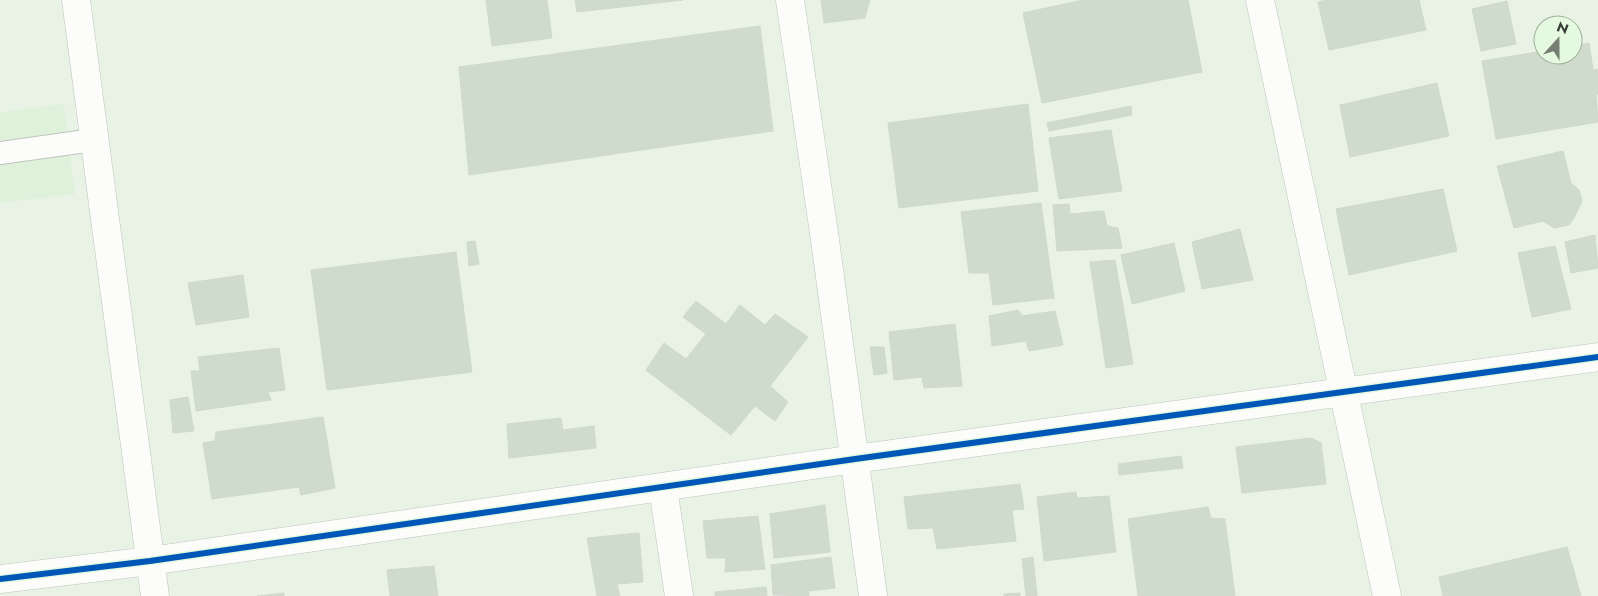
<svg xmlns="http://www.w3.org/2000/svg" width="1598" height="596" font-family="Jost,sans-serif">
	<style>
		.built { fill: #dff1db }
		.building { fill: #cfdbcd; stroke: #cfd8cd }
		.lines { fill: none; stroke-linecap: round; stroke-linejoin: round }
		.service-casing { stroke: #bdc5bb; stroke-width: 24 }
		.minor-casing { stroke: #bdc5bb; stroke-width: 29 }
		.tertiary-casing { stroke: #bdc5bb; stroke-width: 29 }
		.service { stroke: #fcfdfb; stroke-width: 22 }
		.minor { stroke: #fcfdfb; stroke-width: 28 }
		.tertiary { stroke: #fcfdfb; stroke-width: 28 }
		.cycleway-casing { stroke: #e5f9e0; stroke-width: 9 }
		.cycleway { stroke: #0057b8; stroke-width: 6 }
	</style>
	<rect width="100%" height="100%" fill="#e8f3e6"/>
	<path class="built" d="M64 104 75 194 0 203V112Z"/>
	<g class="building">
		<path d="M486 0H547L552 38 492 46Z"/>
		<path d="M575 0H683L577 12Z"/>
		<path d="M821 0H870L865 18 824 23Z"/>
		<path d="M1083 0H1188L1202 72 1042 103 1023 13Z"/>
		<path d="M1326 0H1419L1426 30 1329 50 1318 2Z"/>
		<path d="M1507 1 1516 44 1481 51 1472 9Z"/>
		<path d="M760 26 773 131 469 175 459 67Z"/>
		<path d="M1589 43 1593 70 1598 69V94H1596L1598 122 1496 139 1482 61 1543 51V55H1573V46Z"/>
		<path d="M1437 83 1449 136 1350 157 1340 105Z"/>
		<path d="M1028 104 1038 191 899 208 888 123Z"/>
		<path d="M1131 106 1132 115 1049 131 1047 123Z"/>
		<path d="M1111 130 1122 191 1059 199 1049 138Z"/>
		<path d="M1563 151 1571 183 1579 190 1582 201 1575 216 1569 225 1554 228 1543 221 1514 228 1497 166Z"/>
		<path d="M1443 189 1457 251 1349 275 1336 209Z"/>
		<path d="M1041 203 1054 298 993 305 989 273H969L961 212Z"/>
		<path d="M1069 204 1070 214 1104 211 1107 226 1118 228 1122 248 1057 251 1053 205Z"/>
		<path d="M1240 229 1253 280 1202 289 1192 242Z"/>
		<path d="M1595 235 1598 268 1571 273 1565 242Z"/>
		<path d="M475 241 479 264 469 266 467 242Z"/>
		<path d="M1174 243 1185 291 1132 304 1121 255Z"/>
		<path d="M1555 246 1571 309 1532 317 1518 253Z"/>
		<path d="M456 252 472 372 327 390 311 270Z"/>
		<path d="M1115 260 1133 364 1106 368 1090 262Z"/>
		<path d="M243 275 249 317 196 325 188 283Z"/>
		<path d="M696 301 726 324 740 305 765 325 775 314 808 337 770 386 788 402 775 421 755 406 731 435 646 370 664 343 686 359 706 334 683 317Z"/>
		<path d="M1018 310 1022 316 1055 311 1063 345 1029 351 1026 341 992 346 989 316Z"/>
		<path d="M955 324 962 386 924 388 922 377 894 380 889 332Z"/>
		<path d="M870 347H884L887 373 874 375Z"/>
		<path d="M279 348 285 390 268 392 271 400 196 411 191 371H200L198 357Z"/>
		<path d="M188 397 194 431 173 433 170 400Z"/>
		<path d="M323 417 335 488 301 495 299 487 212 499 203 443 215 441 216 432Z"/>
		<path d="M561 418 563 430 594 426 596 448 509 458 507 424Z"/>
		<path d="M1311 438 1321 443 1326 484 1242 493 1236 447Z"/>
		<path d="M1181 456 1183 468 1119 475 1118 464Z"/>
		<path d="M1020 484 1024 509 1012 510 1016 541 937 549 933 528 908 529 904 497Z"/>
		<path d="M1076 492 1077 498 1109 496 1116 552 1044 561 1037 497Z"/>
		<path d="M825 505 830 552 774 558 770 514Z"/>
		<path d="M1208 507 1211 518 1225 519 1235 596H1138L1128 519Z"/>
		<path d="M758 516 765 569 725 572 726 558H707L703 521Z"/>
		<path d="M639 533 643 582 617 584 620 596H597L587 538Z"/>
		<path d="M1567 547 1581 596H1443L1439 577Z"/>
		<path d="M831 557 835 588 808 591 809 596 773 595 771 565Z"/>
		<path d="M1033 557 1037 596H1026L1022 559Z"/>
		<path d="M434 566 438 596H390L387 570Z"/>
		<path d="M766 587 767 596H715V592Z"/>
		<path d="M284 593V596H257Z"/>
		<path d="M1020 593V596H1004V594Z"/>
	</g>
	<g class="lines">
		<g class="service-casing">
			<path id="service" d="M0 153 93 140"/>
		</g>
		<g class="minor-casing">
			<g id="minor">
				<path d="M790 0 825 240 873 596"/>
				<path d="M1260 0 1387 596"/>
				<path d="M663 488 679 596"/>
			</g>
		</g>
		<g class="tertiary-casing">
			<g id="tertiary">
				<path d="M76 0 155 596"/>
				<path d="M0 579 150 561 855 459 1598 357"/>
			</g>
		</g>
		<use href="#service" class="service"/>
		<use href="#minor" class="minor"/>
		<use href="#tertiary" class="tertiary"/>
		<g class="cycleway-casing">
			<path id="cycleway" d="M0 579 150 561 855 459 1598 357"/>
		</g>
		<use href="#cycleway" class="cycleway"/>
	</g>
	<g transform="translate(1558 40) rotate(21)"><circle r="24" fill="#e5f9e0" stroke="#a0af9c"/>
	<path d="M0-4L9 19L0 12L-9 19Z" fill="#767e74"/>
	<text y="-8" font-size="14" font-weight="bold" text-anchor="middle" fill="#383f36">N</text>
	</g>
</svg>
